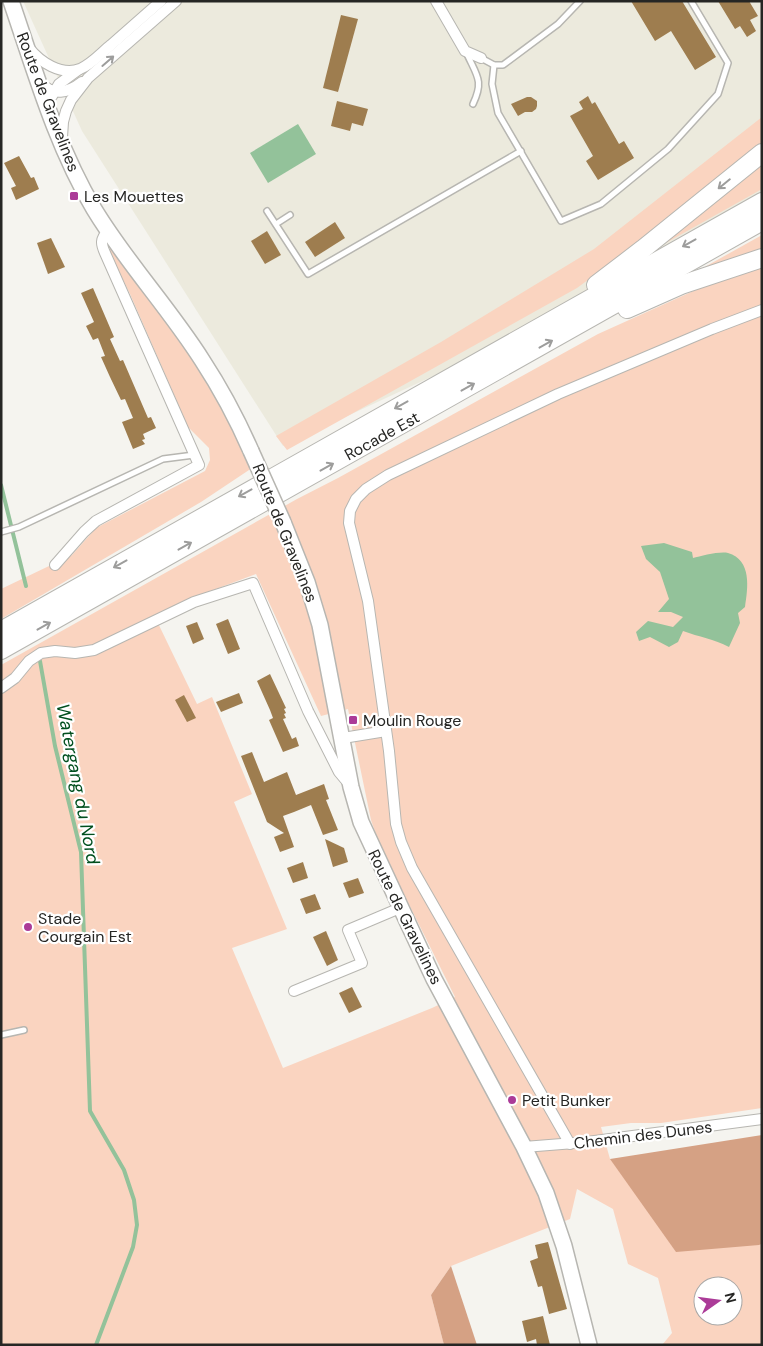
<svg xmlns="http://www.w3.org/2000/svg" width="763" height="1346" font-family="'DM Sans',sans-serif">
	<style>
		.built { fill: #eceadd }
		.green { fill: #fad4c0; fill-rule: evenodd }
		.forest { fill: #d5a184 }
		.water { fill: #93c29a }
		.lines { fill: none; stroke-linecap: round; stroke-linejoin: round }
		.stream { stroke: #93c29a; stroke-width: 4 }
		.building { fill: #9e7d4f }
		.service-casing { stroke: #b7b6b1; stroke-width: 8 }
		.minor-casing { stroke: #b7b6b1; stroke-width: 12 }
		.secondary-casing { stroke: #b7b6b1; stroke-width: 18 }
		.trunk-casing { stroke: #b7b6b1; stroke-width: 20 }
		.service { stroke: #fff; stroke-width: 5 }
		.minor { stroke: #fff; stroke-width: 10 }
		.secondary { stroke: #fff; stroke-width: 15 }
		.trunk { stroke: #fff; stroke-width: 18 }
		.secondary-bridge-casing { stroke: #b7b6b1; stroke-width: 18; stroke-linecap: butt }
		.secondary-bridge { stroke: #fff; stroke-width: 15 }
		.oneway { stroke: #9d9d9c }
		.poi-dot { fill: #ab3b98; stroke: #fff; stroke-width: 2 }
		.labels { text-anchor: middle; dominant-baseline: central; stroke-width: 4.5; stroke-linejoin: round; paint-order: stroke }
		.street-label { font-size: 16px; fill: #262624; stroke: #fff }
		.poi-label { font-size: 16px; fill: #262624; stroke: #fff; text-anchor: start }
		.water-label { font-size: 18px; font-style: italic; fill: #014f1e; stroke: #fff }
	</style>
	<rect width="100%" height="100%" fill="#f5f4ef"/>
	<path class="built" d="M23 1H762V223L283 446 82 131Z"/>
	<g class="green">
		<path d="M762 117V146L637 244 577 288 287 450 276 436 441 342 594 249Z"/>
		<path d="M762 159V189L648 253Z"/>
		<path d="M762 235V251L685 278Z"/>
		<path d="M110 248 189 353 220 406 252 468 201 502 1 619V589L72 555 96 528 205 471 210 460 209 448 188 427 130 294 110 254Z"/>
		<path d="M762 267V1108L661 1123H631L601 1127 610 1159 759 1245 762 1244V1345H662L672 1333 658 1278 628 1264 613 1209 577 1189 570 1219 451 1266 431 1295 444 1345H1V665L297 499 338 478 598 334 700 288ZM256 574 321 716 348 709 371 820 380 846 455 997 432 1008 283 1068 232 948 287 929 234 802 252 794 212 697 197 704 155 617 189 599ZM703 1286H733V1316H703Z"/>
	</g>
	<g class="forest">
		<path d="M762 1135V1244L759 1245 676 1252 610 1159Z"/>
		<path d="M451 1266 477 1345H444L431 1295Z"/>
	</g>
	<g class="water">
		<path d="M298 124 316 154 268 183 250 153Z"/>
		<path d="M664 543 692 552 693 558C701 556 720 551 728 553 752 560 748 588 745 607L738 613 740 623 729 647C714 639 699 637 683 631L678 642 669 647 650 637 639 641 636 632 648 621 673 627 683 617 671 612H658L669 599 660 572 646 559 641 546Z"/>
	</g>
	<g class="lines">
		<g class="stream">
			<path d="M1 485 26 586"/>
			<path d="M40 661 55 746 81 852 90 1111 124 1170 134 1200 137 1225 133 1247 96 1345"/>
		</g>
	</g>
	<g class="building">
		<path d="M631 1H682L716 57 695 70 671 31 655 41Z"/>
		<path d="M718 1H749L758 16 750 20 756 31 747 37 740 26 735 29Z"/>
		<path d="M341 15 358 19 338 92 323 88Z"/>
		<path d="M588 96 592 104 595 102 619 144 624 141 634 158 598 180 586 161 593 156 570 116 583 109 579 102Z"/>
		<path d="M527 97H531L537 101V106L536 109 532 112H525L518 116 511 104Z"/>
		<path d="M337 101 368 109 363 126 352 123 350 131 331 126Z"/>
		<path d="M19 156 31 178 34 177 39 189 16 200 11 188 16 186 4 163Z"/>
		<path d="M335 222 345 238 315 257 305 242Z"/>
		<path d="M267 231 281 255 265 264 251 241Z"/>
		<path d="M51 238 65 267 48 274 37 243Z"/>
		<path d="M93 288 114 337 110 339 120 361 123 360 148 418 151 417 156 428 143 434 145 439 142 440 145 444 133 449 122 422 133 418 125 399 121 400 110 377 101 357 105 356 98 338 93 340 86 326 94 322 81 293Z"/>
		<path d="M228 619 240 649 228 654 216 624Z"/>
		<path d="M197 622 204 639 193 644 186 626Z"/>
		<path d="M270 674 286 708 284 709 286 713 284 714 286 718 283 719 292 739 296 737 299 746 283 752 269 720 273 718 270 710 257 681Z"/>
		<path d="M239 693 243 703 221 712 216 702Z"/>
		<path d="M184 695 196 718 187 722 175 700Z"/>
		<path d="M252 752 264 782 287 772 296 795 324 784 329 799 326 800 338 830 323 835 311 805 294 812 283 816 294 847 280 852 274 837 284 833 267 822 241 756Z"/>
		<path d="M325 839 344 848 348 862 333 867Z"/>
		<path d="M303 862 308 878 293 883 287 868Z"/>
		<path d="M358 878 364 893 349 898 343 883Z"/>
		<path d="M315 894 321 909 306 914 300 899Z"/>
		<path d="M326 931 338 960 327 966 313 937Z"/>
		<path d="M352 987 362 1007 349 1013 339 993Z"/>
		<path d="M548 1242 567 1309 549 1314 542 1286 538 1287 530 1261 538 1258 535 1245Z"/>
		<path d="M543 1316 550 1345H537L536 1339 527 1342 522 1321Z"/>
	</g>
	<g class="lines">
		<g class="service-casing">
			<g id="service">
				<path d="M467 54C477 76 484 81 473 104"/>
				<path d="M481 58 494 65H503L558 24 580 1"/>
				<path d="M494 65 492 84 498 113 561 221 601 204 668 149 718 94 728 63 691 1"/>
				<path d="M267 211 308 274 521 151"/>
				<path d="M276 224 290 215"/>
				<path d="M1 532 19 527 163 459 194 455"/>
				<path d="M1 1035 24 1030"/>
			</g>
		</g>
		<g class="minor-casing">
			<g id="minor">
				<path d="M436 1 465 51 481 58"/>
				<path d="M29 48C40 62 61 76 80 69 92 64 101 53 111 45 128 30 144 16 161 1"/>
				<path d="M40 82C53 97 68 93 82 82"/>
				<path d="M52 96 59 84 78 70"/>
				<path d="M62 137 63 122 66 111 71 100 88 78 176 1"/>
				<path d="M55 565 84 532 96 521 199 465 105 253C101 244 100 239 108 231"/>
				<path d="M1 688 15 678 29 661 41 653 55 651 75 653 94 650 194 602 253 583 308 711 339 772 349 784"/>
				<path d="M343 738 386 731"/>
				<path d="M294 991 362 963 348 930 400 908"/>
				<path d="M570 1144 412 868 401 842 396 824 389 751 368 601 349 523 350 511 356 499 366 489 388 475 558 394 712 329 762 310"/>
				<path d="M524 1147 587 1142 762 1119"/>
			</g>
		</g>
		<g class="secondary-casing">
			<g id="secondary">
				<path d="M11 1C35 71 56 145 94 209 126 262 169 308 202 360 221 389 237 419 251 451"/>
				<path d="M283 522 307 582 320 625 351 787 361 822 434 979 524 1147 546 1193 564 1246 589 1345"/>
			</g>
		</g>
		<g class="trunk-casing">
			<g id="trunk">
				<path d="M596 285 643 249 762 153"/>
				<path d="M627 309 681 285 762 258"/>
				<path d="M1 631 762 202"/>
				<path d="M1 650 762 221"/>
			</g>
		</g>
		<use href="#service" class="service"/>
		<use href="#minor" class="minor"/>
		<use href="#secondary" class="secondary"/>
		<use href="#trunk" class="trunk"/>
		<g class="secondary-bridge-casing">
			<path id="secondary-bridge" d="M251 451 283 522"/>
		</g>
		<use href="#secondary-bridge" class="secondary-bridge"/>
	</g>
	<defs><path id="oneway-shaft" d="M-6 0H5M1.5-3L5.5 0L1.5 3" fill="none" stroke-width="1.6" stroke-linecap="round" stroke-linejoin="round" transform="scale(1.25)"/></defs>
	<g class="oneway">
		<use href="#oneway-shaft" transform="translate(108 61) rotate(-41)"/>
		<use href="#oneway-shaft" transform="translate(724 184) rotate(141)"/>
		<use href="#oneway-shaft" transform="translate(689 243) rotate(151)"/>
		<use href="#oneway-shaft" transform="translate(546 344) rotate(-29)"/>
		<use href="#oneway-shaft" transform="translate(468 387) rotate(-29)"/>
		<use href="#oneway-shaft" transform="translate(401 405) rotate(151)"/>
		<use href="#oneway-shaft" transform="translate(327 467) rotate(-29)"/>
		<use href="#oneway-shaft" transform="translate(245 493) rotate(151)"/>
		<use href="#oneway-shaft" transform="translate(185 546) rotate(-29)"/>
		<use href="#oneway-shaft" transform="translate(120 564) rotate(151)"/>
		<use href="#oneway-shaft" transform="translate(44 626) rotate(-29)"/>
	</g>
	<g class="poi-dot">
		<rect x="69" y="191" width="10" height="10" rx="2.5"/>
		<rect x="348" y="715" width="10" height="10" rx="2.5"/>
		<circle cx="28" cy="927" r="5"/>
		<circle cx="512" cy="1100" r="5"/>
	</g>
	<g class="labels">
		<g class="street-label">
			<text transform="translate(48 102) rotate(69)">Route de Gravelines</text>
			<text transform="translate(382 436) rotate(-29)">Rocade Est</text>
			<text transform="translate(285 533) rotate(68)">Route de Gravelines</text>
			<text transform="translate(405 917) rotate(64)">Route de Gravelines</text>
			<text transform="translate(643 1135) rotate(-7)">Chemin des Dunes</text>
		</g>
		<g class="poi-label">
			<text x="84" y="196">Les Mouettes</text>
			<text x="363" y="720">Moulin Rouge</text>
			<text x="38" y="918">Stade<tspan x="38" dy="18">Courgain Est</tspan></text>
			<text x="522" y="1100">Petit Bunker</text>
		</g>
		<g class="water-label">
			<text transform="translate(78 784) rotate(79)">Watergang du Nord</text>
		</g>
	</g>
	<rect width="763" height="1346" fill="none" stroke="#262624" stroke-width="5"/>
	<g transform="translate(718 1301) rotate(76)"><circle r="24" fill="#ffffff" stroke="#a8a8a7"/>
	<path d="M0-4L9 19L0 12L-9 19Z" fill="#ab3b98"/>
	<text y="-8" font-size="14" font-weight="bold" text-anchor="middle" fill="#262624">N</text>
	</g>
</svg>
